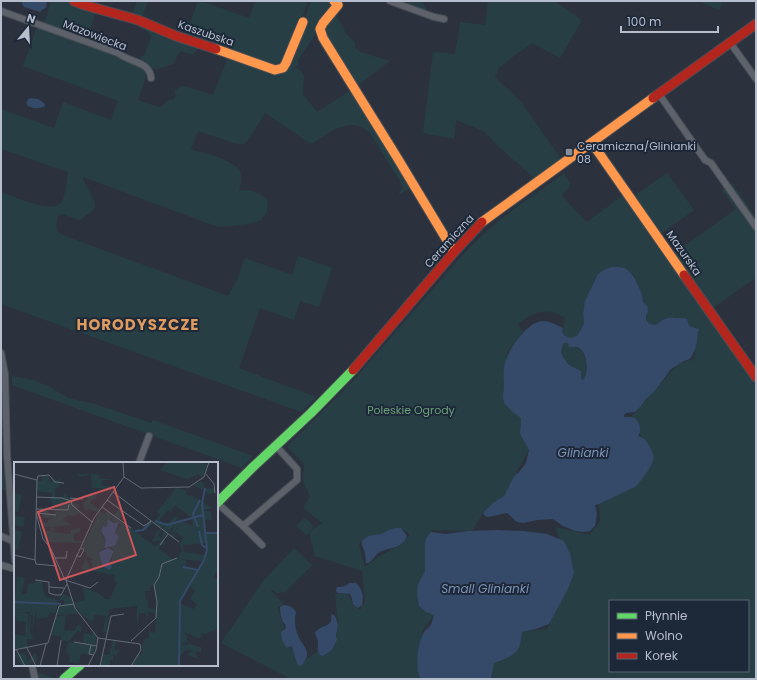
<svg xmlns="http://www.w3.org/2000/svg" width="757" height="680" font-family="Poppins,sans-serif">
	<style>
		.green { fill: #273f44; fill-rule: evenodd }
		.water { fill: #354969; fill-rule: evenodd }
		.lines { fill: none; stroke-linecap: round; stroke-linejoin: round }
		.street-casing { stroke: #484d55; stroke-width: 8 }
		.fast-casing { stroke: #484d55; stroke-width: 11 }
		.slow-casing { stroke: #484d55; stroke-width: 11 }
		.jam-casing { stroke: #484d55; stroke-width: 11 }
		.street { stroke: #5d616a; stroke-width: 6 }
		.fast { stroke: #63d668; stroke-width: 9 }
		.slow { stroke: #ff974d; stroke-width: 9 }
		.jam { stroke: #b3261e; stroke-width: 9 }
		.poi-dot { fill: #858d9b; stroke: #1d2839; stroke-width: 1.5 }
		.labels { text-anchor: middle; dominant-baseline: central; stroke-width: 4; stroke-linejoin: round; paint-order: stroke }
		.street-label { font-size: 11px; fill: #b6becd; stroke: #1d2839 }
		.poi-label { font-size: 11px; fill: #b6becd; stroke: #1d2839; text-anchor: start }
		.park-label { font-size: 11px; fill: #6ba079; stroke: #1d2839 }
		.water-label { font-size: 12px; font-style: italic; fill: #7b93b7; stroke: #1d2839 }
		.district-label { font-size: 15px; font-weight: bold; letter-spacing: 1px; fill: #e09b5f; stroke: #1d2839 }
		.inset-river { fill: none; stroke: #354969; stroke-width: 2 }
		.inset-road { fill: none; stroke: #636a77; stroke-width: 1 }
		.view { fill: #cc555a; fill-opacity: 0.15; stroke: #cc555a; stroke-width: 2 }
		.inset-edge { fill: none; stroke: #b6becd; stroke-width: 2 }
	</style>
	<rect width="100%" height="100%" fill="#2b323d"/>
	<g class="green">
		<path d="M51 1H69L96 11 87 39 44 24Z"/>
		<path d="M137 1H148L142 18 131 17Z"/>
		<path d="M198 1H203V2L249 18 255 1H308L287 59 278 68 199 41 186 34Z"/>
		<path d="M311 1H332L333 5 317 32 298 60 299 64 297 66V68L302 72 304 76V80L303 84V94L317 112 353 89 413 187 398 195 402 188 400 181 370 133C350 114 329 133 311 144L265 113 250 137 244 144H237L198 131 191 149C204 154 238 159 241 175 242 180 240 186 239 191L249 190 260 194 267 200 268 205 266 214 261 220 250 224 218 227 83 177C84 185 97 202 95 207 94 210 90 212 88 214 85 216 83 218 80 220L62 214 58 216C56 223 55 229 60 234L228 296 238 278 245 258 292 275 298 256 332 268 319 307 300 301 294 320 260 308 239 368 316 397 301 412 1 304V192C13 196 52 214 61 203 65 199 67 179 68 172L1 149V109L54 128 63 102 111 120 118 101 23 66 37 27 115 54 121 59 145 69 146 76 138 100 158 107C165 107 164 102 169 100 171 99 173 99 175 97 176 95 175 92 175 90L182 86 188 87 213 95 229 55 276 72 302 28Z"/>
		<path d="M402 1H422L427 11Z"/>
		<path d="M488 1H554L582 20 560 58 532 43 510 59 499 68 495 77 522 103 561 159 534 178 495 143 485 132 456 120 454 139 423 133 433 52 455 54 460 22 485 25Z"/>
		<path d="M698 1H723L719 10Z"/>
		<path d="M335 13 347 35 355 42V48L360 52 390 61 355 87 325 35 324 27Z"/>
		<path d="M137 23 199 46C191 59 191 53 180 51L173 64C170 65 157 70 154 69 151 69 144 63 140 61L141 57 145 54 151 37C148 28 140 32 137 23Z"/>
		<path d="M564 173 570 183 569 188 562 195 572 207 587 222 626 193 756 374V679H492L493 663 522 632 547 629 574 573 555 527 590 535 600 521 599 504 639 483 654 461 631 417 678 364 694 359 698 329 689 326 677 317C673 318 667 317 663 319 660 320 658 325 655 325 648 327 645 319 647 314L645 304 643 302 642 294 634 277 629 271 598 274 592 288 583 313 584 324 577 336 571 338 565 336 562 332 565 318C547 306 533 312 518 324L523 332 507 352 504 387 521 418 520 434 529 450 501 501 483 513 472 531 432 530 425 561V571L434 615 422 631 418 671 423 679H291L221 643 263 581 294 548 312 565 286 592 277 593 269 588 284 605 277 607 284 627 281 632 288 648 291 646 298 665 318 651 323 656 335 646 338 625 335 594 347 593 354 606 360 610 365 601 362 571 315 556 309 533 306 535 296 526 305 517 314 527 311 531 322 523 303 508 310 496 303 481 304 464 287 447 353 381 460 258C471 246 483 234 496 223 518 205 542 190 564 173ZM401 528 410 535 398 546 378 557 365 567 359 544 362 541ZM610 601H748V671H610Z"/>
		<path d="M667 173 694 210 660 234 635 195Z"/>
		<path d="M732 183 756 218V278L711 309 674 253 736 209 722 190Z"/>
		<path d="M565 343H568V345C571 346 575 346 578 348 586 352 589 371 584 379L582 380 581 377V375L571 365 564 360 561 352 563 344Z"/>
		<path d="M12 376 33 380 50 387 68 398 95 404 151 423 153 420 253 456 242 468 12 385Z"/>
		<path d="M1 465 3 466 5 490 1 489Z"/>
		<path d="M36 672 53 678V679H38Z"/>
	</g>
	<g class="water">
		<path d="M22 1H47L46 8 43 9 40 12 24 7 22 4Z"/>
		<path d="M30 98 38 99 44 103 45 106C40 109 31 109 27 105 26 102 27 100 30 98Z"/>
		<path d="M611 267H618L625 268 629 271 634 277 642 294 643 302 647 306 648 311C648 313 646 315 646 317 645 322 652 327 657 324 659 323 661 320 664 319 672 316 680 318 687 319L689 326 699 329C697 332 698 335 697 339 697 346 694 353 690 359L684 361 671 369 654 392 646 399 641 406 635 412 626 413 624 415V417H631L636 419C640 425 642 430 638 436 644 438 647 441 650 447 656 458 654 462 647 472 643 478 640 482 635 487L599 504 595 505 597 515 595 526 590 531 584 532 575 531 563 526 553 519 537 520 524 523 517 522 507 513 488 517 485 516 483 513 493 503 504 496 514 476 519 472 526 463 529 450 520 434 521 418C516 414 506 408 504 402 502 396 504 392 504 387 504 380 503 374 504 368 505 353 527 321 543 321 551 321 556 325 563 328L562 332 565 336 571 338 577 336 584 324 583 313 585 301 598 274 604 270ZM565 343H568L569 347C573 347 576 346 579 348 587 353 589 371 584 379L582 380 581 377V371C579 370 577 369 575 368 568 365 563 359 561 352L563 344Z"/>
		<path d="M396 528H401L407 536C401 551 387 546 377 554 374 557 372 561 368 563H366L365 553 362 545V541L368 536 381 534 389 530Z"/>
		<path d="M498 530 524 531 547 534 564 541 570 554 574 573 568 589 549 624 536 629 522 632C521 637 521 646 517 651 511 657 502 660 494 663L491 679H421C414 669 418 642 424 632 426 629 429 627 431 625 432 622 433 618 434 615L426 612 419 606 417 595 418 584 425 571V545L426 538 431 532 446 534 468 531Z"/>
		<path d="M349 583H356C363 590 364 596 362 605L358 608C350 604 354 601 350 594L337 593 336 590 337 587C342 587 345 587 349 583Z"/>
		<path d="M284 605C290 606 293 607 296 612 294 621 295 629 299 638 306 650 312 653 301 666L298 665C295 660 294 650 291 646L287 648C283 642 281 639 281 632L286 628 285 624 283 622C281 617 280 612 280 607Z"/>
		<path d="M331 614 335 616 338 625 336 636 337 640 332 650 323 656 320 655 318 651V641L315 633C321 623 334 629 331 614Z"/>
	</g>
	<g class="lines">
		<g class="street-casing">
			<g id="street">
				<path d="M390 1 434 17 444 19"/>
				<path d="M1 11 118 53C130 63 150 61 151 78"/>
				<path d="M730 43 734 48 756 79"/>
				<path d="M659 94 705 160 711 163 756 227"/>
				<path d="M1 353 5 374 7 455 15 561"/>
				<path d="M139 463 149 436"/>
				<path d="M217 503 243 526 297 480V469L276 446"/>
				<path d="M243 526 262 545"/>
				<path d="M1 536 13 541"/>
				<path d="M1 565 15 569"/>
				<path d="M32 665 35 679"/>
			</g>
		</g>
		<g class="fast-casing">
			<g id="fast">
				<path d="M217 503 253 467 311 413 353 370"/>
				<path d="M64 679 80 665"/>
			</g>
		</g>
		<g class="slow-casing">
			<g id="slow">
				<path d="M334 1 338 5 323 23 320 29 323 38 398 159 454 252"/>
				<path d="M216 49 275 70 283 68 286 63 303 22"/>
				<path d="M592 143 684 275"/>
				<path d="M482 222 653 98"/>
			</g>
		</g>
		<g class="jam-casing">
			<g id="jam">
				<path d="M74 1 84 5 138 20 176 36 216 49"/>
				<path d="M653 98 756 24"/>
				<path d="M684 275 756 377"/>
				<path d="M353 370 454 252 482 222"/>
			</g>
		</g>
		<use href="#street" class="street"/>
		<use href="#fast" class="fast"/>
		<use href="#slow" class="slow"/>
		<use href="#jam" class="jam"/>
	</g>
	<rect class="poi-dot" x="565" y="148" width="8" height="8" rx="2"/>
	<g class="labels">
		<g class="street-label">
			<text transform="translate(206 33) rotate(19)">Kaszubska</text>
			<text transform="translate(95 35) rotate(21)">Mazowiecka</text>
			<text transform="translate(449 241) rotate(-48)">Ceramiczna</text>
			<text transform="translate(684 253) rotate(55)">Mazurska</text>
		</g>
		<g class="poi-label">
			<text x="577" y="146">Ceramiczna/Glinianki<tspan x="577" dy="13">08</tspan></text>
		</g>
		<g class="park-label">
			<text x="411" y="410">Poleskie Ogrody</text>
		</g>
		<g class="water-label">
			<text x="583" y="452">Glinianki</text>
			<text x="485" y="588">Small Glinianki</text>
		</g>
		<g class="district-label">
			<text x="138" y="324">HORODYSZCZE</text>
		</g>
	</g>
	<g transform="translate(14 462)">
		<rect width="204" height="204" fill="#2b323d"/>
		<path d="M153 0H189L193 3 188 17 186 12 173 17 146 8ZM64 12H77L87 13 84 16 101 18H88V24H97V27L78 26 77 12 65 15ZM28 14H35V20L47 17 45 25 41 26V35H49L50 31 55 36 67 37H59L58 40 65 43 63 47 72 55 65 51 60 54 55 53 48 58 58 63 39 65 41 68 37 70 57 72V68L66 66V70L60 72V79H69L68 81 33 80 30 77 29 69H36L37 65H28L27 61H34V58L39 56H29V47L33 43 34 51 40 52 44 43H39L38 47V39H34L38 35V31L23 29V19H28ZM188 19 191 27 200 26V31L196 32 200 35 180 23ZM162 26 173 29 171 31 176 35 177 33 198 46 189 48 197 50 198 58H191L192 81 169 83 170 90 191 93 188 99 165 97 173 99 171 105 184 108 167 137 165 167 167 142 180 147 183 142 176 137 181 129 176 124 190 98 193 88 191 71H204V106L200 116H204V166L192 172 188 171 186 177 170 170 174 179 167 182 174 183 175 179 176 182 187 185V191L183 189 181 192 185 197 172 192 180 189 171 188 166 194V204H117L125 192 127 193 129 190 128 183 132 176H135V169L141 171 143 148 142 151 134 150 132 163V151H125L123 163V144L95 147 92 170 89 169 92 154 80 153 79 160 67 152 60 141 71 138 69 125 84 131 91 137H96L103 120 100 119 101 113 67 107 72 95 76 107 79 104 77 98H80L71 93 73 92 68 85 86 49 90 53 93 49 100 53 105 47 111 50 105 58 121 69 131 66 136 58 138 61 132 68 122 70 142 85 148 78 138 80 143 70 147 67 144 74 147 76 150 69 153 71 148 77 152 81 144 86 158 97 164 96 168 89 166 80 170 76 162 70 159 75 157 74 169 60 179 64 178 56 161 43 156 50 153 48 145 59 155 61 161 54 164 56 160 61 165 57 169 60 156 73 161 62 153 71 149 68 152 63 146 66 140 61 146 52 143 50ZM96 56 100 61 105 60 106 63 101 71 104 77 101 84 97 85 100 89 95 108 88 104 85 89 89 88 92 78 88 74 87 65H93ZM139 122 140 123 143 147 134 146V139H138L132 138 131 129H137L136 125ZM0 31 8 33 4 50 0 49ZM79 31 83 33 82 37H79L76 41 86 48 84 50 74 47 71 49 69 41 74 37 73 32ZM0 53 11 56 9 65 0 63ZM0 68 8 70 4 88 0 87ZM3 114 11 116 7 133 13 131 14 122 27 119 31 134 45 139 41 151 35 150 34 155 23 157 22 148 18 171 19 154 17 152 16 172H18L19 177H13V185L0 187V172L11 174 12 160 3 159 0 150 14 151V172L16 150H0ZM47 132 57 135 64 152 42 153 45 144 50 142V138H46ZM52 153 50 168 61 169 63 163 68 164 67 170 63 169 54 180 69 182 70 171 77 173 80 171 83 175 79 193 67 192 65 201 55 200 56 192 52 191 54 180 47 178V174L37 173 41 155ZM99 179H102L101 188H105L104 193 99 192V198H96V204H87L89 192 95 193ZM10 190 14 199 22 191 23 199 16 201V204H8L1 193Z" fill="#273f44" fill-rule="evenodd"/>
		<path d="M94 57 100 61 105 60 101 71 105 75 101 84 90 86 92 78 87 69 89 64 93 65ZM94 86 100 89 95 100 98 105 95 108 88 104 85 90Z" fill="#354969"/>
		<path class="inset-river" d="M141 59 153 63 189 53M184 65 179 52 186 38M121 69 129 68 137 60M185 69 188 83 192 86M191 71H204M169 105 184 108M0 140 47 142M165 204 166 139 190 98 193 88 188 42 191 26"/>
		<path class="inset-road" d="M0 12 23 18 21 98 0 93M192 12 200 22 201 31M110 15 127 26 175 25 190 15 195 0M23 18 24 14 35 13 41 20 50 21M99 30 165 80M22 35 48 36 57 39 58 43 78 60M56 36 69 37M93 38 130 64 137 59M88 45 117 66M22 47 54 48 55 42M22 51 29 77 37 87 51 118 76 126 84 120M23 51 42 53M146 83 154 72M62 93 66 95 70 88 67 86M41 96H52L53 89M21 98 22 102 43 104M21 118 35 120V131L41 133H47L53 122M35 125 50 126M84 176 126 182 127 188 117 204M117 179 142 156 143 140 140 123 145 115 148 102 163 96M60 180 83 184M77 183 75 192 80 193M13 186 22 204M2 187 11 204M0 188 34 181 45 144 60 142M26 204 32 182M43 204 47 178M74 204 82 188 84 176 61 146 52 118 80 56 110 15 109 0M86 204 97 154 110 152"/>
		<path class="view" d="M100 25 122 93 46 118 24 50Z"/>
		<rect width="204" height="204" class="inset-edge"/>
	</g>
	<rect width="757" height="680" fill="none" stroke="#b6becd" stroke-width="4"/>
	<rect x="609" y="600" width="140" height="72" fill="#1d2839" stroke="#5a6474"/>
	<rect x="617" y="613" width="20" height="6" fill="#63d668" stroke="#5a6474"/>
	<text x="645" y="620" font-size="12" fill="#b6becd">Płynnie</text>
	<rect x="617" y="633" width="20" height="6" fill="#ff974d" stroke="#5a6474"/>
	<text x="645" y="640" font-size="12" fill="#b6becd">Wolno</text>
	<rect x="617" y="653" width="20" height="6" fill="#b3261e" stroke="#5a6474"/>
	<text x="645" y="660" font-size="12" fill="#b6becd">Korek</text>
	<g transform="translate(28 28) rotate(18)" stroke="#1d2839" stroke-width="3" paint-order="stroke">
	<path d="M0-3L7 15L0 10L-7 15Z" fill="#b6becd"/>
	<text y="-6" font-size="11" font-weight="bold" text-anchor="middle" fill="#b6becd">N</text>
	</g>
	<path d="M621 26v6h97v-6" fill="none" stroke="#b6becd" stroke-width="2"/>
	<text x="627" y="26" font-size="12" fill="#b6becd" stroke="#1d2839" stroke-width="3" paint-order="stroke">100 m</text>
</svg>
